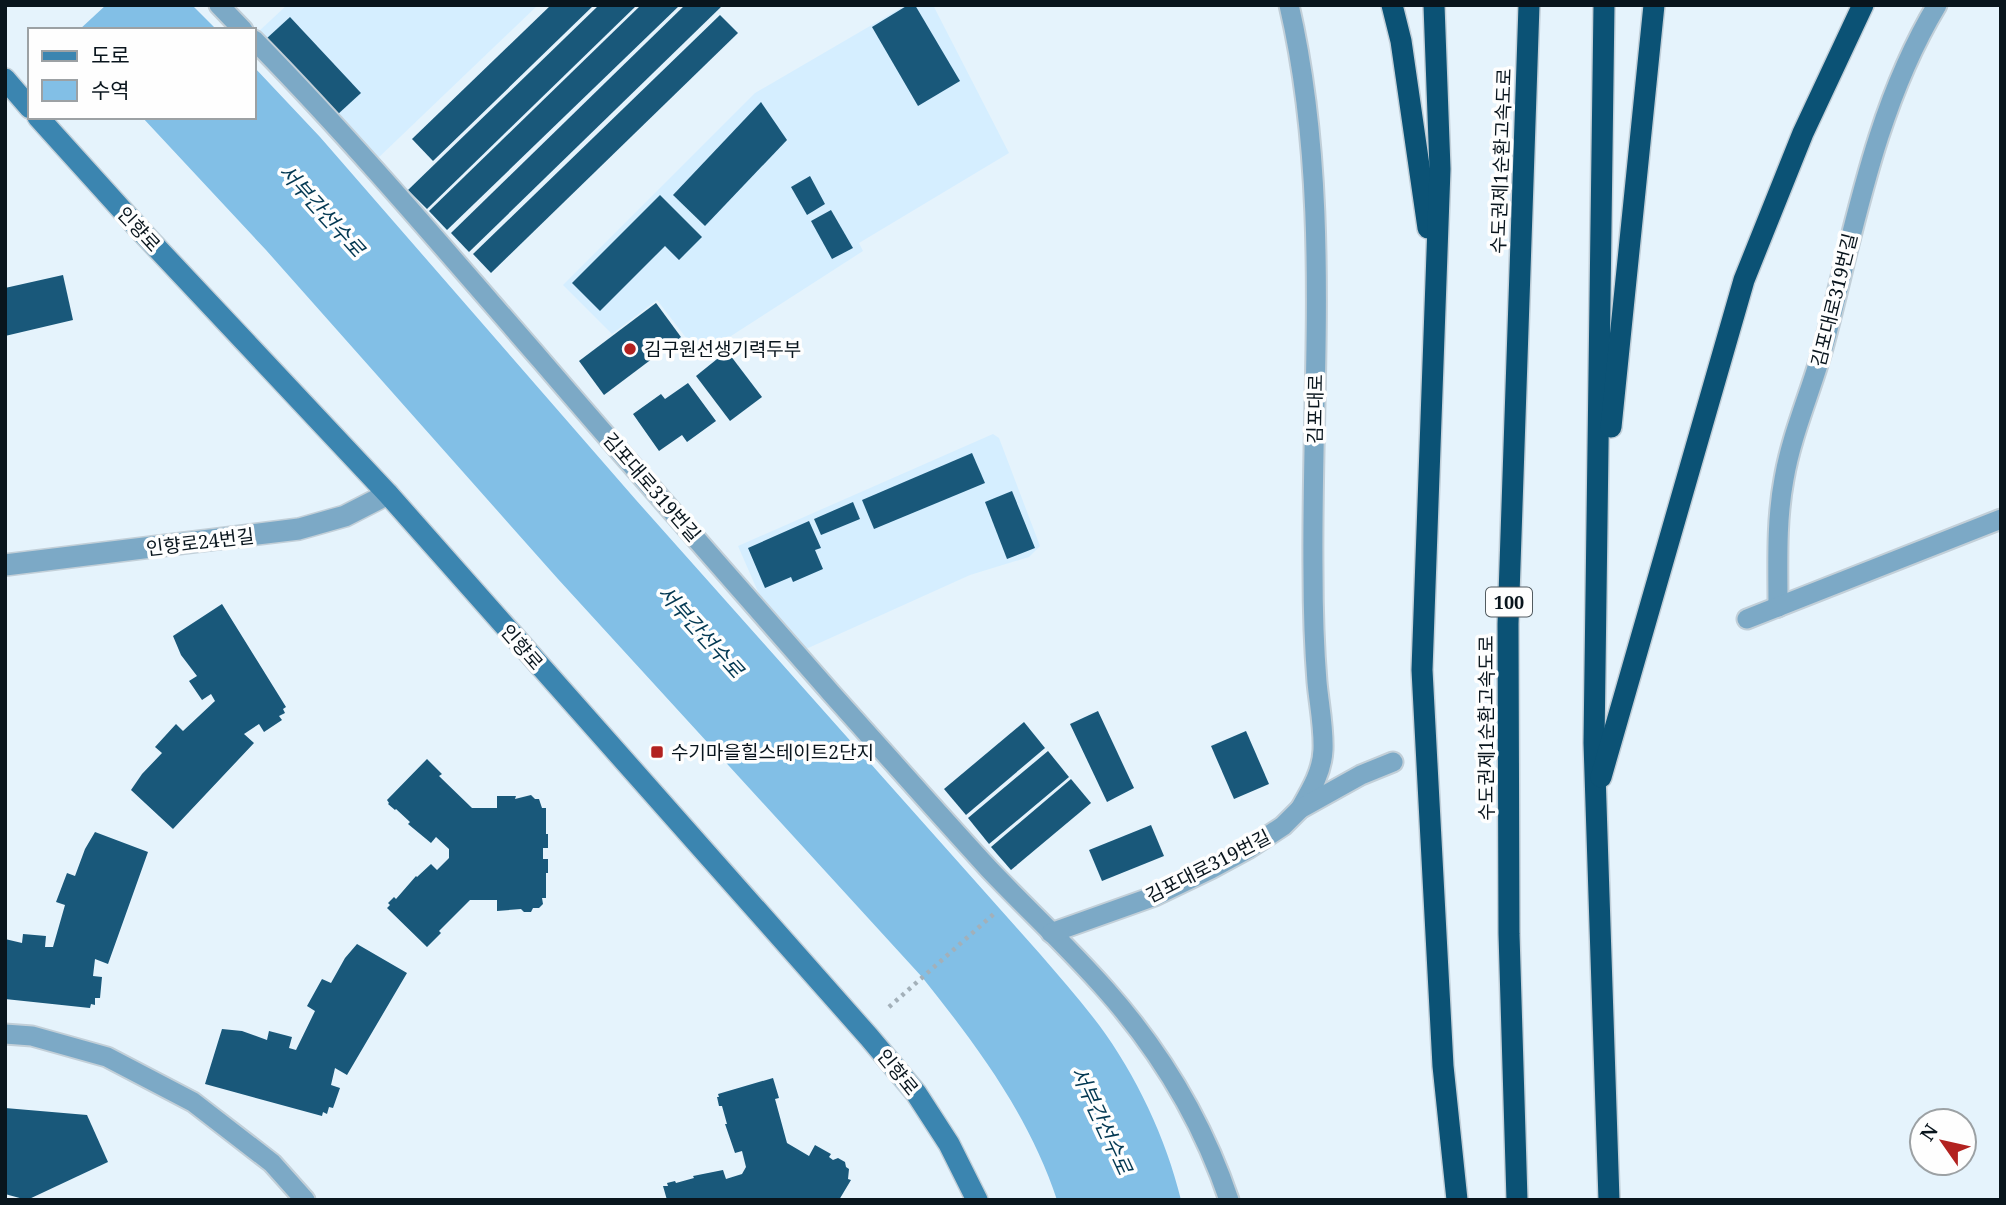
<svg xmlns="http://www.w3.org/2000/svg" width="2006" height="1205" font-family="'Noto Serif','Noto Sans KR',serif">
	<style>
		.built { fill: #d5eeff }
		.water { fill: #82bfe6 }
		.building { fill: #19587a }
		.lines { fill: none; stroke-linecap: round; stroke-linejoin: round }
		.lane-casing { stroke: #c2cfd8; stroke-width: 23 }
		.street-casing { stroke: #c2cfd8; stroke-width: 24 }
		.secondary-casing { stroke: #c2cfd8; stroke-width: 24 }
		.highway-casing { stroke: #c2cfd8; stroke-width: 24 }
		.path { stroke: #a3b0b9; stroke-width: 4.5; stroke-dasharray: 3.5 5; stroke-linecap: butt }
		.lane { stroke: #7ca9c6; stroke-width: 19 }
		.street { stroke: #7ca9c6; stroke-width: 21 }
		.secondary { stroke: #3b85b0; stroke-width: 21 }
		.highway { stroke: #0b5275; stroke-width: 21 }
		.poi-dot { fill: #b22220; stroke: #fefefe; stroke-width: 2.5 }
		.labels { text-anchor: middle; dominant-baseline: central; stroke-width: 7; stroke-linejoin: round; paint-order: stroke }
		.shield { fill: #fefefe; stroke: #525b60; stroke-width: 2 }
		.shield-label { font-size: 18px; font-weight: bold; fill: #09151d }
		.street-label { font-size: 19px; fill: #09151d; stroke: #fefefe }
		.poi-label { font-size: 19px; fill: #09151d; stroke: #fefefe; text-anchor: start }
		.water-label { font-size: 21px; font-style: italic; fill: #033852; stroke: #fefefe }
	</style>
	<rect width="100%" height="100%" fill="#e5f3fc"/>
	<g class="built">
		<path d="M287 5H538L376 160 257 33Z"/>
		<path d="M906 5H933L1009 153 859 243 863 251 700 356 657 300 612 334 563 285 755 93Z"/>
		<path d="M993 434 999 438 1040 546 1029 557 970 575 806 649 762 601 738 546Z"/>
	</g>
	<g class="water">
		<path d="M106 5H192L217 30H79Z"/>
		<path d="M254 67 320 137 636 500 1040 954C1060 977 1080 1000 1099 1025 1136 1075 1166 1138 1181 1200H1057C1029 1115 977 1046 922 977L558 579 266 250 142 117H254Z"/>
	</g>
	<g class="building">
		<path d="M551 5H594L433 161 412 139Z"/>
		<path d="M599 5H637L427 209 408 190Z"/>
		<path d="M641 5H680L447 230 429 211Z"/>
		<path d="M685 5H723L469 252 451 233Z"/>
		<path d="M908 5H915L960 81 918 106 872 27Z"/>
		<path d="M720 15 738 33 491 273 473 254Z"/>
		<path d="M290 17 361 93 337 115 266 39Z"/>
		<path d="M761 102 787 140 705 226 673 195Z"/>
		<path d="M810 176 825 204 807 215 791 187Z"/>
		<path d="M660 195 702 237 679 260 665 246 600 311 572 283Z"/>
		<path d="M831 210 853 248 832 259 811 221Z"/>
		<path d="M63 275 73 320 5 336V288Z"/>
		<path d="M656 303 681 337 604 395 579 361Z"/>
		<path d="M727 351 762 397 730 421 696 376Z"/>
		<path d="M688 383 716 421 687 442 682 435 659 451 633 414 661 394 665 399Z"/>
		<path d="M972 453 985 483 874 529 862 500Z"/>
		<path d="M1012 491 1035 548 1007 559 985 502Z"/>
		<path d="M853 502 860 519 821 535 814 519Z"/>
		<path d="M809 521 821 548 815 550 823 569 793 582 791 577 765 588 748 548Z"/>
		<path d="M222 604 286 707 283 709 285 713 279 716 282 720 264 732 259 724 244 734 254 743 173 829 131 790 142 774 162 753 155 747 176 724 183 731 215 701 211 694 202 700 189 681 197 676 181 655 173 636Z"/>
		<path d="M1098 711 1134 788 1107 802 1070 724Z"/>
		<path d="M1024 722 1045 748 966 815 944 789Z"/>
		<path d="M1246 731 1269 784 1234 799 1211 746Z"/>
		<path d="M1048 751 1069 777 989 844 968 818Z"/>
		<path d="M427 759 442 774 439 776 472 808H497V796H516L515 799 531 795 535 799H539L542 808H546V834H548V848H543V859H548V873H546V898H542L543 904 539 908H533L531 912H524L521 909 497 911V900H470L439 931 441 933 427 947 387 908 390 905 388 903 394 897 396 899 416 876 417 877 431 864 437 870 449 858V849L436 837 431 843 408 824 410 822 396 809 395 810 388 804 389 803 387 800Z"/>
		<path d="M1071 779 1091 803 1011 870 991 847Z"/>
		<path d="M1151 825 1164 856 1102 881 1089 850Z"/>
		<path d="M95 832 148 852 108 964 95 959 93 976 102 977 100 998H95V1005L91 1004 90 1008 5 999V939L22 943 23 934 46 936 45 947H53L65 905 56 902 67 873 75 876 85 849Z"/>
		<path d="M357 944 407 973 347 1075 335 1068 331 1085 340 1088 333 1108 329 1107 327 1114 323 1112 322 1116 205 1084 222 1029 242 1031 267 1040 269 1031 292 1037 289 1048 296 1050 315 1011 307 1006 322 979 331 983 345 958Z"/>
		<path d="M773 1078 779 1098 775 1099 787 1143 809 1156 815 1145 831 1154 829 1157 833 1160 838 1158 845 1162 846 1167 849 1169 848 1179 851 1180 839 1200H667L663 1186H668L667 1183 675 1181 676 1183 694 1178 693 1176 723 1170 726 1179 742 1174 746 1167 742 1151 735 1153 725 1124H727L722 1106H719L717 1097H719L718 1094Z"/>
		<path d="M5 1108 87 1115 108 1162 27 1200 5 1194Z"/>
	</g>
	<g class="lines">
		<g class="lane-casing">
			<g id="lane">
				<path d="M219 5 243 30"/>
				<path d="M1289 5C1332 190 1311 383 1313 570 1313 607 1314 645 1317 682 1319 704 1324 728 1323 750 1322 772 1311 790 1300 809"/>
				<path d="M254 40C354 142 446 251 540 359 636 471 734 582 831 693 884 752 936 811 989 869 1028 910 1069 948 1106 990 1160 1051 1203 1123 1229 1200"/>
				<path d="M1778 607C1778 564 1776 522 1784 479 1792 431 1814 385 1826 337 1855 225 1876 106 1937 5"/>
				<path d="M1747 619 2001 519"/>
				<path d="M1051 933 1155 896 1211 869 1248 849 1283 826 1300 809 1361 775 1393 762"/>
				<path d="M5 1034 32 1036 107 1057 193 1102 272 1163 305 1200"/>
			</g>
		</g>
		<g class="street-casing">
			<path id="street" d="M5 565 299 529 345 516 388 494"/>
		</g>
		<g class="secondary-casing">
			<g id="secondary">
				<path d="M5 79 30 108"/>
				<path d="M38 117 141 231 388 494 869 1037 916 1093 949 1144 977 1200"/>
			</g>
		</g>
		<g class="highway-casing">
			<g id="highway">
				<path d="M1392 5 1401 41 1428 228"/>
				<path d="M1434 5 1440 169 1422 670 1443 1066 1457 1200"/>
				<path d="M1604 5 1594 743 1609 1200"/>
				<path d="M1611 427 1654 5"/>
				<path d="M1601 777 1744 280 1803 133 1863 5"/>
				<path d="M1517 1200 1509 934 1508 624 1529 5"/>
			</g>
		</g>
		<path class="path" d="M889 1007 996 912"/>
		<use href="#lane" class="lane"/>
		<use href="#street" class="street"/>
		<use href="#secondary" class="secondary"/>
		<use href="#highway" class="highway"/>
	</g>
	<g class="poi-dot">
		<circle cx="630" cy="349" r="7"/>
		<rect x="650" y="745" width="14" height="14" rx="3.5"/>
	</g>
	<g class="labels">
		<rect class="shield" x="1486" y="587.5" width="46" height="29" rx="5"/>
		<g class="shield-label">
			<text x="1509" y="602">100</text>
		</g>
		<g class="street-label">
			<text transform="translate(1501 161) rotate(-88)">수도권제1순환고속도로</text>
			<text transform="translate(139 229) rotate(47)">인향로</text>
			<text transform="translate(1834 300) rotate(-76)">김포대로319번길</text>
			<text transform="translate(1315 409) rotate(-89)">김포대로</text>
			<text transform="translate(652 487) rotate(49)">김포대로319번길</text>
			<text transform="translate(200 542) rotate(-7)">인향로24번길</text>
			<text transform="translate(522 647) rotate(49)">인향로</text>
			<text transform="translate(1486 728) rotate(-90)">수도권제1순환고속도로</text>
			<text transform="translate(1208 866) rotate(-27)">김포대로319번길</text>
			<text transform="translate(898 1072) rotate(51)">인향로</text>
		</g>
		<g class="poi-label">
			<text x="644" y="349">김구원선생기력두부</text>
			<text x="671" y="752">수기마을힐스테이트2단지</text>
		</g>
		<g class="water-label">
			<text transform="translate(322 210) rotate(48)">서부간선수로</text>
			<text transform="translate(701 631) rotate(48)">서부간선수로</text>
			<text transform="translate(1102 1120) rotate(65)">서부간선수로</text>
		</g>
	</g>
	<rect width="2006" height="1205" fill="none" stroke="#09151d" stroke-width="14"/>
	<rect x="28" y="28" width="228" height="91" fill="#fefefe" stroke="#9ca1a4" stroke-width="2"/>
	<rect x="42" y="51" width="35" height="10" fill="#3b85b0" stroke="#9ca1a4" stroke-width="2"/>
	<text x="91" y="63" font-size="21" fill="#09151d">도로</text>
	<rect x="42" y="80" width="35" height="21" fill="#82bfe6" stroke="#9ca1a4" stroke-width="2"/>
	<text x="91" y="98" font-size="21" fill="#09151d">수역</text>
	<g transform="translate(1943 1142) rotate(304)"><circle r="33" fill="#fefefe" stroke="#9ca1a4" stroke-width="2"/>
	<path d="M0-5L12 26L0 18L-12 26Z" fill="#b22220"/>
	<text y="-10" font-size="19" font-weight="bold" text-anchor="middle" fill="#09151d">N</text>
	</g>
</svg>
